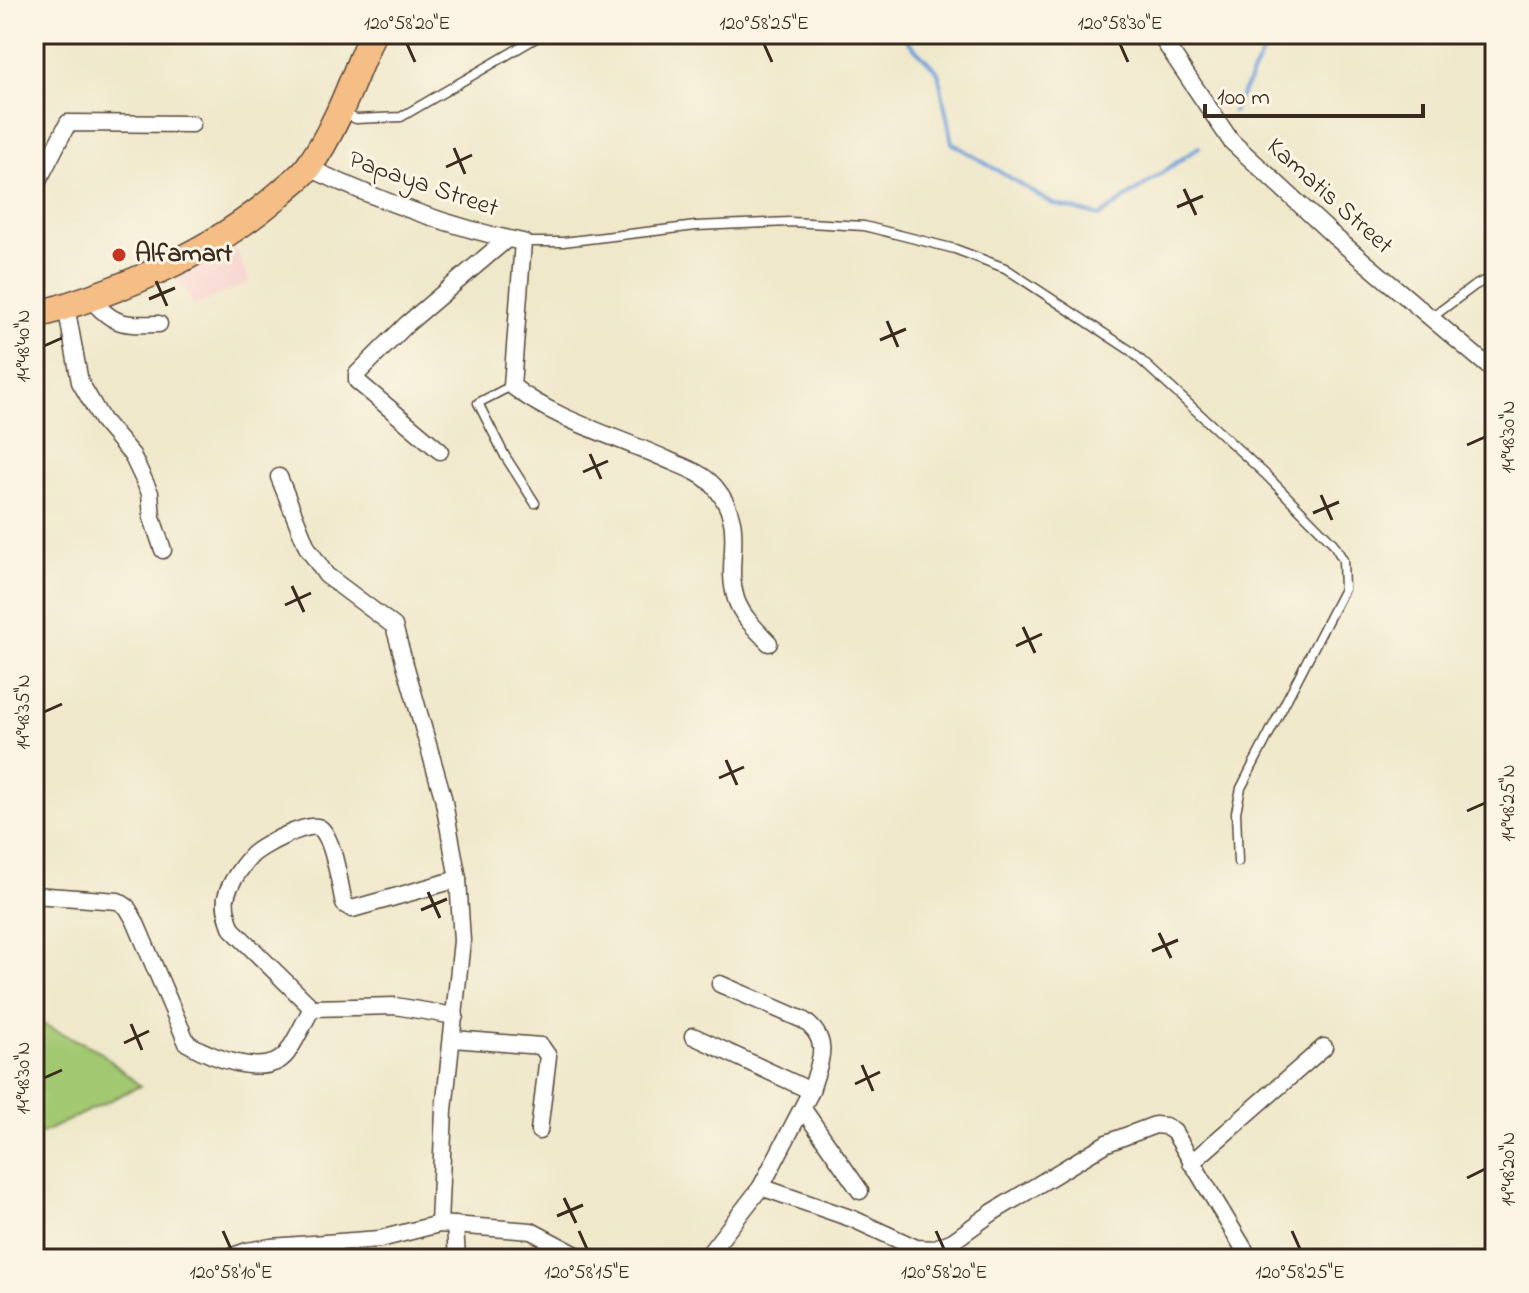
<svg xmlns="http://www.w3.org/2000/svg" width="1529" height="1293" font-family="'Indie Flower',sans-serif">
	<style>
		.built { fill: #f7d0ce }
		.green { fill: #a2c872; stroke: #6e7948; stroke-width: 2 }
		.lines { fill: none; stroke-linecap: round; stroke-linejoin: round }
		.stream { stroke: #6b9ed7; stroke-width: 4 }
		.service-casing { stroke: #564638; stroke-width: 11 }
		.minor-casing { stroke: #564638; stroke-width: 19 }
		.primary-casing { stroke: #564638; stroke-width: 29 }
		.service { stroke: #fff; stroke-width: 8 }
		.minor { stroke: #fff; stroke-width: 16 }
		.primary { stroke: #f6be87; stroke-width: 26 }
		.ticks { fill: none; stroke: #3b2a1e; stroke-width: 3 }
		.poi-dot { fill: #c8321e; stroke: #fcf5e5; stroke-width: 3 }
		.labels { text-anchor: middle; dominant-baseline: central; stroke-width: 6; stroke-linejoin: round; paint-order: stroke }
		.street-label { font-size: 26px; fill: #3b2a1e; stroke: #fcf5e5 }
		.poi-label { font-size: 26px; font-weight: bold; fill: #3b2a1e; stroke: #fcf5e5; text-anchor: start }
		.neatline { fill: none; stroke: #3b2a1e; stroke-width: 3 }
		.ticks-label { font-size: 20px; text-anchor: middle; fill: #3b2a1e }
	</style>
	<rect width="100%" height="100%" fill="#fcf5e5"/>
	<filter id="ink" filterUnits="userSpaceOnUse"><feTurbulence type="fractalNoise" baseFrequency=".0125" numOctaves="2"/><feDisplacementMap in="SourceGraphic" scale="16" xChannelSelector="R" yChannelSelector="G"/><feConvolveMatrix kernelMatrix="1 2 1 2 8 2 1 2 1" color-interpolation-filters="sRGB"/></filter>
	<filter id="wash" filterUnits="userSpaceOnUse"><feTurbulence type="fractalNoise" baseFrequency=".006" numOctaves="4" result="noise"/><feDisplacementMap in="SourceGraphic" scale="32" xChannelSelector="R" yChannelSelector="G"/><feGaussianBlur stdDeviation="1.8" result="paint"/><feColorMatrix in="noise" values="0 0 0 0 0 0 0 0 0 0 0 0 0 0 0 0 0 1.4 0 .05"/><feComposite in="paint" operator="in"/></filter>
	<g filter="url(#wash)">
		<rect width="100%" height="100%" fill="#efe8cb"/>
		<path class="built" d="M232 240 250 282 195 306 174 274Z"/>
		<path class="green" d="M34 1020 98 1050 140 1086 34 1137Z"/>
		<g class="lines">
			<g class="stream">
				<path d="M901 34 938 72 952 143 1053 204 1100 216 1199 147"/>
				<path d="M1378 34 1386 38 1391 34"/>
				<path d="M1233 112 1268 42 1297 34"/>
			</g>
		</g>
	</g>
	<g filter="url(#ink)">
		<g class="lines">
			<g class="service-casing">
				<g id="service">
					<path d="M344 114 356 119 401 117 543 34"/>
					<path d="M523 242H563L696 226 790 222 864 226 955 249 1005 268 1131 351 1265 474 1333 543 1343 560 1344 589 1241 788 1236 812 1238 862"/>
					<path d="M1431 318 1474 286 1495 275"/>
					<path d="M511 386 478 403 505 456 535 503"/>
				</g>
			</g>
			<g class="minor-casing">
				<g id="minor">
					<path d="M1159 34 1231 141 1335 237 1495 372"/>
					<path d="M309 168C378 200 448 227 523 242L512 386C557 421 616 436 668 460 684 467 703 473 715 487 749 528 723 559 736 599 742 617 757 630 769 643"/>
					<path d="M34 189 68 123 192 124"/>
					<path d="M89 297C114 326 123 325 159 324"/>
					<path d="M66 306 80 382 102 420 132 455 150 493 152 518 163 550"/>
					<path d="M440 451 357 381V374L407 324 507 239"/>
					<path d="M279 477 307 547 326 575 394 626 443 797 458 879 462 941 444 1110 439 1224"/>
					<path d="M34 895 118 901 127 907 135 921 187 1043C211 1057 267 1080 287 1053 297 1039 304 1022 312 1008L232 929C228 919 223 905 227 894 230 883 242 866 250 857 258 847 310 820 320 828 334 839 340 886 344 904L352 909 458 879"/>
					<path d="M720 984 803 1020C833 1041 819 1062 811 1091"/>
					<path d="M312 1008 395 1006 455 1016"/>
					<path d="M693 1036 811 1091 761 1187"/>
					<path d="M453 1039 541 1046 548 1056 539 1131"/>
					<path d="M803 1109 860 1191"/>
					<path d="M1191 1163 1324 1047"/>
					<path d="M455 1225 457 1259"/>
					<path d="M225 1259 247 1251 271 1247 380 1239 439 1224 531 1231 584 1259"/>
					<path d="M705 1259 761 1187 853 1219 916 1248 933 1249 953 1241 993 1212 1107 1143 1155 1125 1165 1126 1174 1132 1250 1259"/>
				</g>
			</g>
			<g class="primary-casing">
				<path id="primary" d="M34 316C122 290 214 253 283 191 291 183 303 176 309 166 337 127 353 78 372 34"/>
			</g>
			<use href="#service" class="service"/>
			<use href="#minor" class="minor"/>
			<use href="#primary" class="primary"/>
		</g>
	</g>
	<path class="ticks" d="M407 44 415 62M764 44 772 62M1120 44 1128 62M454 148 465 174M446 167 472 155M1184 189 1196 215M1177 207 1203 196M156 281 167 306M149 299 175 288M887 321 898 347M880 340 906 329M44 346 62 338M1467 445 1485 437M590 454 601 479M583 472 608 461M1321 495 1332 520M1313 513 1339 502M292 586 304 612M285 605 311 593M1023 627 1035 653M1016 646 1042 634M44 712 62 704M726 760 737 785M719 778 744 767M1467 811 1485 803M428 892 440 918M421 910 447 899M1159 933 1171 958M1152 951 1178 940M131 1024 142 1050M124 1043 149 1031M862 1065 873 1091M44 1078 62 1070M855 1084 880 1072M1467 1178 1485 1169M564 1198 576 1223M557 1216 583 1205M223 1231 231 1249M579 1231 587 1249M936 1231 944 1249M1292 1231 1300 1249"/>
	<circle class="poi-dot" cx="119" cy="255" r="8"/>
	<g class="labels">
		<g class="street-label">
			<text transform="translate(423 185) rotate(19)">Papaya Street</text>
			<text transform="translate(1329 197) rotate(42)">Kamatis Street</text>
		</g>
		<g class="poi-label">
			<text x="135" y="255">Alfamart</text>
		</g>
	</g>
	<rect width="1529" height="1293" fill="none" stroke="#fcf5e5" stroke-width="88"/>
	<path d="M1205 104v12h218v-12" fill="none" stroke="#3b2a1e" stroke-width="4"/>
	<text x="1217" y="104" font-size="24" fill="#3b2a1e" stroke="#fcf5e5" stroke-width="6" paint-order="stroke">100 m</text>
	<rect x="44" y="44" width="1441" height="1205" class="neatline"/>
	<g class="ticks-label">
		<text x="407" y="29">120°58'20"E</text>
		<text x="764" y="29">120°58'25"E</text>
		<text x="1120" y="29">120°58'30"E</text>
		<text transform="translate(22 346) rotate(-90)" y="7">14°48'40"N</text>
		<text transform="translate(1507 437) rotate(-90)" y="7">14°48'30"N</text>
		<text transform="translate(22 712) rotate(-90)" y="7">14°48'35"N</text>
		<text transform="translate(1507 803) rotate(-90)" y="7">14°48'25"N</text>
		<text transform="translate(22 1078) rotate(-90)" y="7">14°48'30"N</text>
		<text transform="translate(1507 1169) rotate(-90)" y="7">14°48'20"N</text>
		<text x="231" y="1278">120°58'10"E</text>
		<text x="587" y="1278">120°58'15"E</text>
		<text x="944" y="1278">120°58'20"E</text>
		<text x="1300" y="1278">120°58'25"E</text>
	</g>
</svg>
